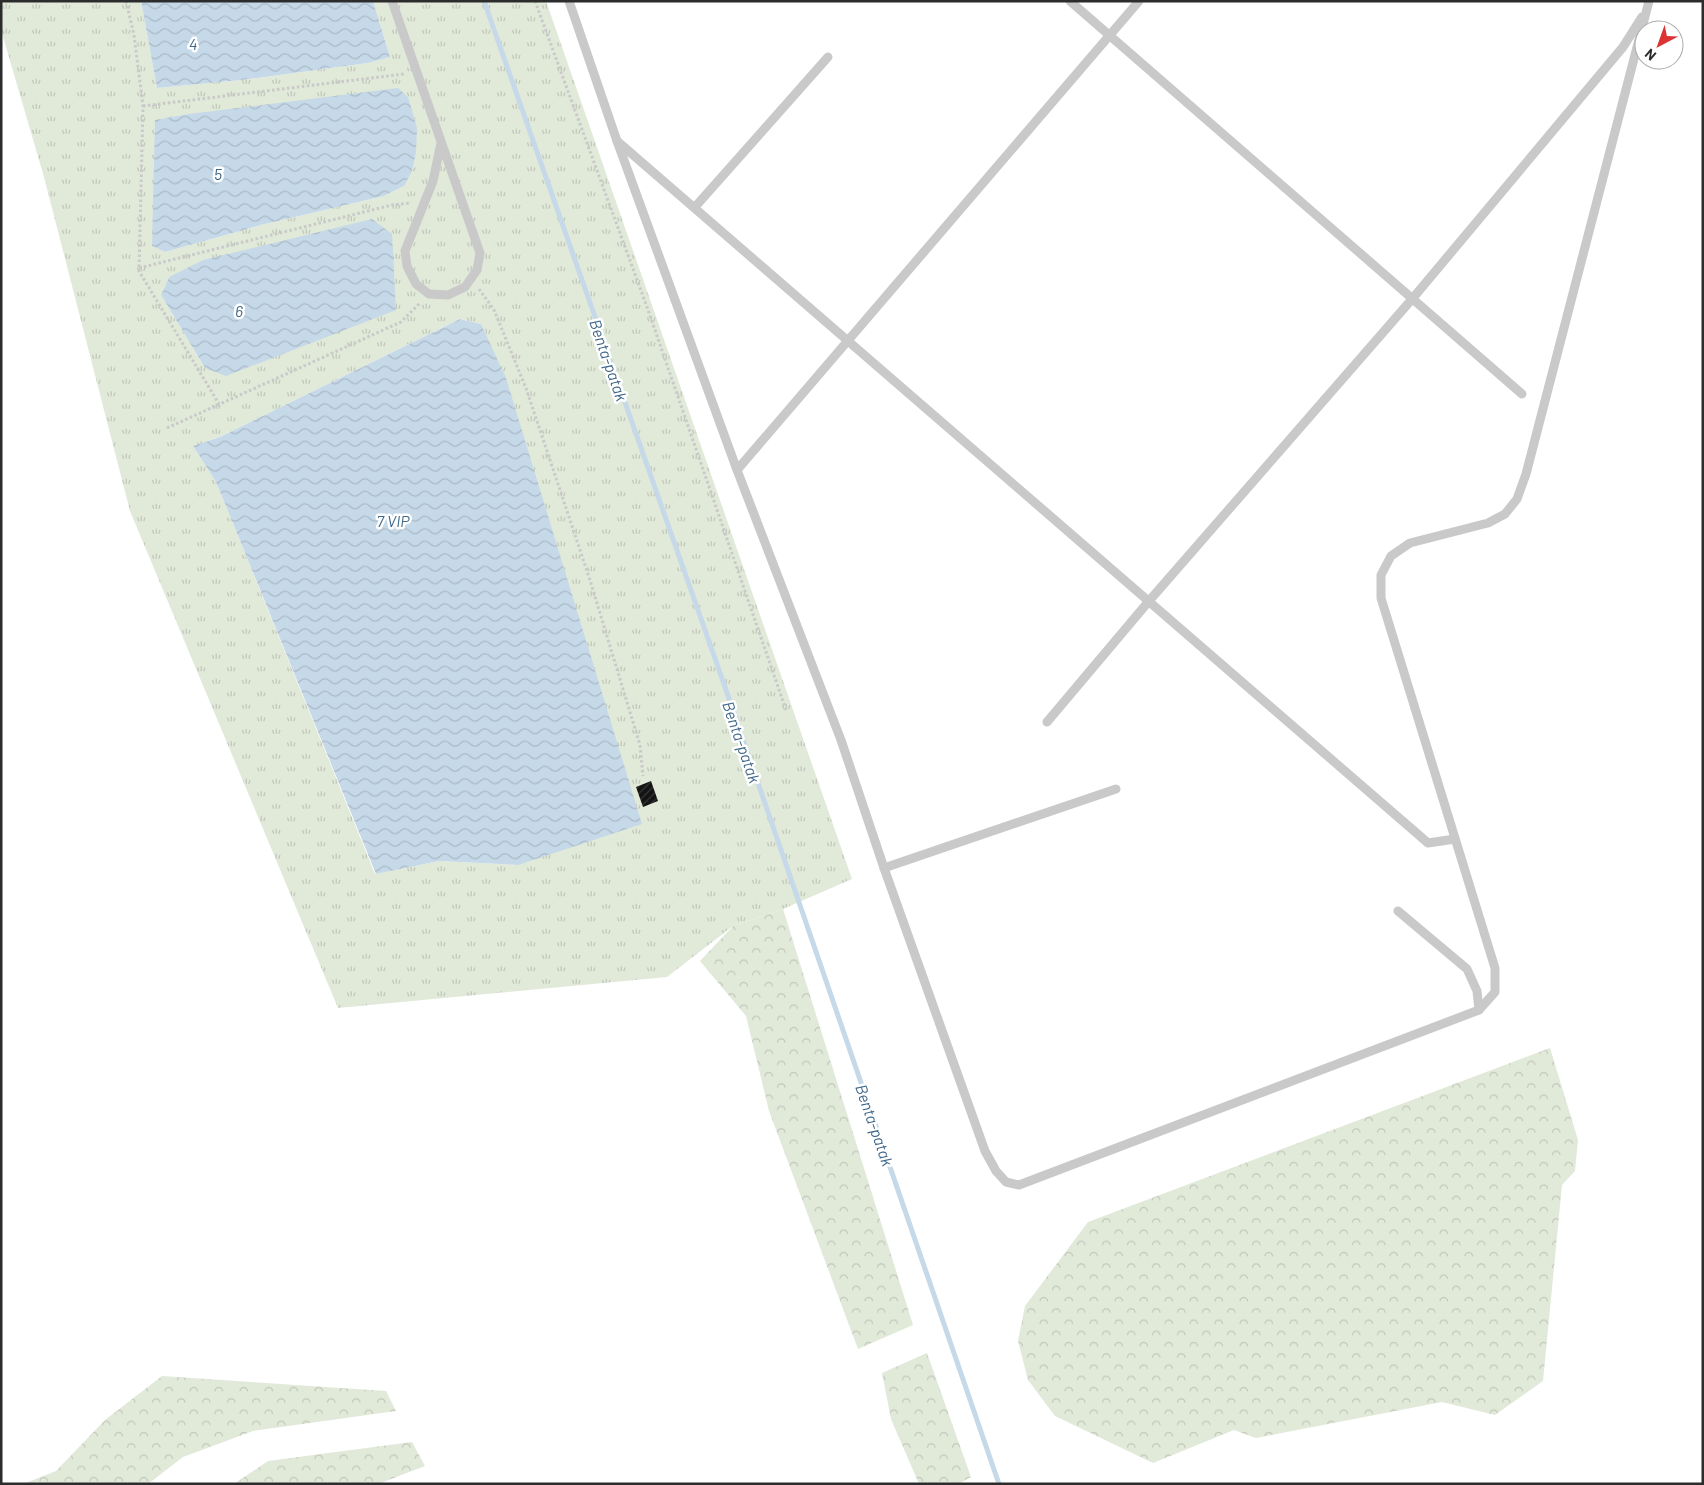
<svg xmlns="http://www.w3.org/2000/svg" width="1704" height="1485" font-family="Barlow,sans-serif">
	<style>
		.grass { fill: url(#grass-tufts); fill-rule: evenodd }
		.forest { fill: url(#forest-crowns) }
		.water { fill: url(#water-waves) }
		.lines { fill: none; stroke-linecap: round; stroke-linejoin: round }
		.stream { stroke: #c6d9e8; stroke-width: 5 }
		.building { fill: url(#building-hatch) }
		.path { stroke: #c9c9c9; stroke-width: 3; stroke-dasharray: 2.5 2.5; stroke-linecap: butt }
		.service { stroke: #c9c9c9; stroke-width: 9 }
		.labels { text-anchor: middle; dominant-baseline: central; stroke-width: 5; stroke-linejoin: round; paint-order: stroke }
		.water-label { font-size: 16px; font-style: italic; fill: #3e6789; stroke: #fff }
	</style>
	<defs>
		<pattern id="grass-tufts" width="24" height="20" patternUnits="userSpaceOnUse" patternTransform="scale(1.25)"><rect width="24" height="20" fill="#e1e9d9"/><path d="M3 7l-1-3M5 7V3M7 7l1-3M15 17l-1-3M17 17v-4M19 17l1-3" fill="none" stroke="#c1c8ba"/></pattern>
		<pattern id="forest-crowns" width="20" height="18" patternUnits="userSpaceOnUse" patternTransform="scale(1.25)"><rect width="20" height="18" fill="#e1e9d9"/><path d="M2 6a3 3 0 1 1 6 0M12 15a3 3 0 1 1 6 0" fill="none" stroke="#c1c8ba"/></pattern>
		<pattern id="water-waves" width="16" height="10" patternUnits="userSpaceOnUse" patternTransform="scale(1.25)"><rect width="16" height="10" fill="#c6d9e8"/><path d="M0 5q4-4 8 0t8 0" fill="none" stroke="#aabac7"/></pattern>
		<pattern id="building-hatch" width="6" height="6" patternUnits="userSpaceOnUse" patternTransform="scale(1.25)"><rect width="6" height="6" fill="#131313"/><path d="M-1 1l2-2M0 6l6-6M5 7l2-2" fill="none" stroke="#363636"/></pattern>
	</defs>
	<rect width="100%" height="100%" fill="#fff"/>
	<path class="grass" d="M1 1H141L157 88 242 80 368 63 390 57 373 1H546L852 879 783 909 733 926 667 977 338 1008 130 511 44 177 1 30ZM404 186 384 196 261 225 165 252 152 246ZM169 277 205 368 161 295ZM460 319 481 324 518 865 439 861 375 874 216 482 193 446 220 437Z"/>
	<g class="forest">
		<path d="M783 909 913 1325 858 1349 769 1111 746 1016 700 961 733 926Z"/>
		<path d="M1550 1048 1578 1140 1575 1171 1562 1185 1543 1381 1495 1415 1442 1402 1256 1438 1234 1430 1153 1463 1055 1416 1028 1380 1018 1341 1025 1306 1088 1222Z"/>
		<path d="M927 1353 971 1477 958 1484H919L891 1419 882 1373Z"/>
		<path d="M162 1376 386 1391 396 1411 253 1431 183 1457 148 1484H23L56 1471 105 1420Z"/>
		<path d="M412 1442 425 1466 378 1484H234L268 1461Z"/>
	</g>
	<g class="water">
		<path d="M141 1H373L390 57 368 63 242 80 157 88Z"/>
		<path d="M398 88 408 97 417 128 416 152 412 171 404 186 384 196 261 225 165 252 152 246 155 120 189 114Z"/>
		<path d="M372 219 392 234 396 310 226 376 205 368 161 295 169 277 203 260Z"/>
		<path d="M460 319 481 324 506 378 642 824 518 865 439 861 376 874 216 482 193 446 220 437Z"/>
	</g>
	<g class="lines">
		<path class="stream" d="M484 1 725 687 999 1484"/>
	</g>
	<path class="building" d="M651 781 658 801 643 807 636 787Z"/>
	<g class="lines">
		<g class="path">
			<path d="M126 1 134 35 143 106 139 271 219 404"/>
			<path d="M535 1 647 307 786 710"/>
			<path d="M143 106 404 74"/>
			<path d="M139 268 392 205 411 203"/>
			<path d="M479 289 494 310 526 388 589 577 640 745 643 776"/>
			<path d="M167 428 401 322 420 303"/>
		</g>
		<g class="service">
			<path d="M392 1 480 253 477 270 465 287 448 295 429 294 416 284 407 266 405 251 433 181 441 143"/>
			<path d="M569 1 617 141 737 470 841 740 884 868 985 1151 996 1171 1006 1182 1019 1185 1479 1010 1495 992V968L1381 598V575L1391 556 1410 543 1488 523 1505 514 1517 499 1526 474 1649 1"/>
			<path d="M1070 1 1522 394"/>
			<path d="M617 141 1428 843 1455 839"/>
			<path d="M695 207 828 57"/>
			<path d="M737 470 1139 1"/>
			<path d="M1047 722 1149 601 1413 298 1623 47 1642 17"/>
			<path d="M884 868 1116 789"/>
			<path d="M1398 911 1467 969 1477 991 1479 1010"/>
		</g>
	</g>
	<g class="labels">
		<g class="water-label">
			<text x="193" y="43">4</text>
			<text x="218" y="173">5</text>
			<text x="239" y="310">6</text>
			<text transform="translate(609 360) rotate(71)">Benta-patak</text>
			<text x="393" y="520">7 VIP</text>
			<text transform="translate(742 742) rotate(71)">Benta-patak</text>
			<text transform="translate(875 1125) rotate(71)">Benta-patak</text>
		</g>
	</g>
	<rect width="1704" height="1485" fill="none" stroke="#2c2c2c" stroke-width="5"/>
	<g transform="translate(1659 45) rotate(221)"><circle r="24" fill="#ffffff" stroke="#ababab"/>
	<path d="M0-4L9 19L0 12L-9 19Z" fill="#dc3435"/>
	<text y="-8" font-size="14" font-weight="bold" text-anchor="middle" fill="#2c2c2c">N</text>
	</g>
</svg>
